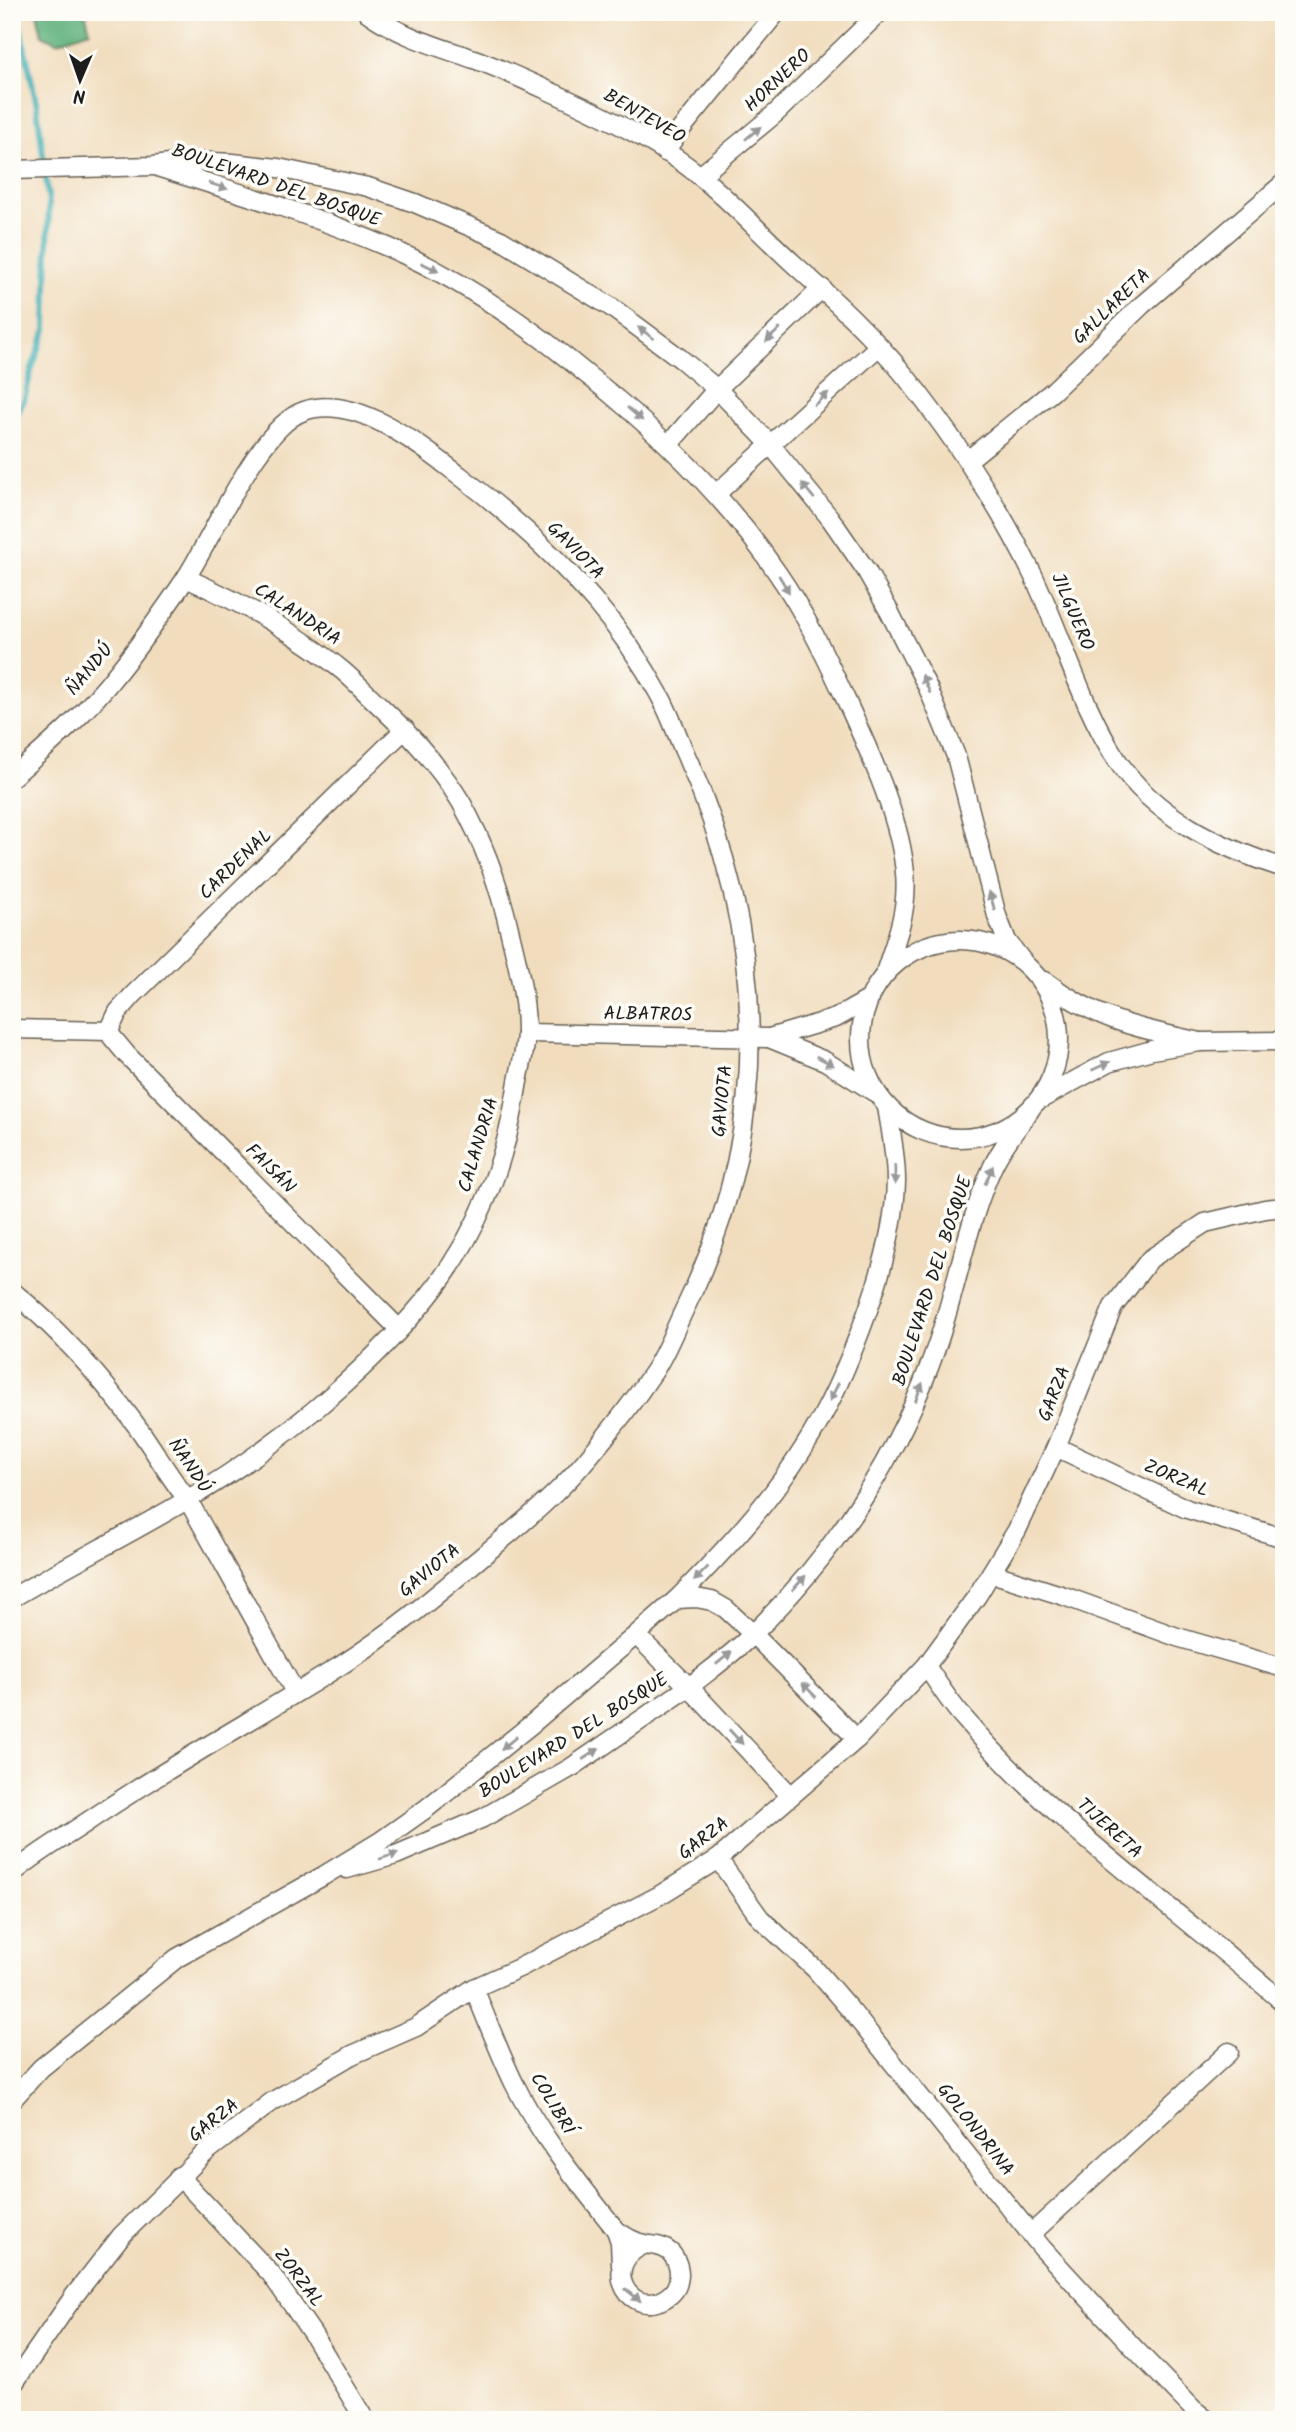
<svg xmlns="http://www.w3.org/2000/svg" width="1296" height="2432" font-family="Kalam,sans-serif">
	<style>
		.forest { fill: #62b27e; stroke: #3f674d; stroke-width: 2 }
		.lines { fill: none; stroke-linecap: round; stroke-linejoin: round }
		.stream { stroke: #3bacb3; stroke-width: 6 }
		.street-casing { stroke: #676055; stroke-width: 21 }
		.street { stroke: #fff; stroke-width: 18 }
		.oneway { fill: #999 }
		.labels { text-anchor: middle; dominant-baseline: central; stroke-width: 7; stroke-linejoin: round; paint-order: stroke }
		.street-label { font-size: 19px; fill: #1c1c1c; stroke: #fdfcf7 }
	</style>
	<rect width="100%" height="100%" fill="#fdfcf7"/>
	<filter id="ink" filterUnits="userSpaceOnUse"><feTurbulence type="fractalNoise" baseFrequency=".0143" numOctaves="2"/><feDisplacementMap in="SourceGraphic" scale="14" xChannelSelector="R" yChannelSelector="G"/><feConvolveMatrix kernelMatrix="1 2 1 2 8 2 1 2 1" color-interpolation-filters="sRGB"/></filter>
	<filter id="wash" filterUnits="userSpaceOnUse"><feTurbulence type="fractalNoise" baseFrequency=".00686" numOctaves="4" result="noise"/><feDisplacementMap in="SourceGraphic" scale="28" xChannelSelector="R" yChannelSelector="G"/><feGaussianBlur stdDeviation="1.57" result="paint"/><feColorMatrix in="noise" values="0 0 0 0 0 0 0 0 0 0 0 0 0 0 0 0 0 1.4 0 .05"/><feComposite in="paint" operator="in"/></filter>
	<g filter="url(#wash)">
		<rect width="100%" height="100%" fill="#f1ddbe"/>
		<path class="forest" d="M37 12H85L90 31 57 42 42 35Z"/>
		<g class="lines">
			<path class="stream" d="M12 425 24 400 32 368 46 330 49 203 37 106 17 12"/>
		</g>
	</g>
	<g filter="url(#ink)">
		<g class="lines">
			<g class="street-casing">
				<g id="street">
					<path d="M367 12C400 36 436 46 474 59 499 68 523 79 547 90 598 113 657 141 700 176 734 204 764 237 796 266 835 301 873 336 906 377 955 439 999 505 1033 575 1062 635 1081 705 1117 760 1154 817 1221 848 1284 868"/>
					<path d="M665 152 677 134 777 12"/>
					<path d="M160 168C237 192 316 216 390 248 463 280 529 326 590 377 661 434 727 498 778 574 805 613 826 657 846 700 870 753 911 839 905 898 903 924 893 948 885 973"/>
					<path d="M12 170 153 166 193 161 233 163 278 168 368 187 415 203 501 240 611 307 681 359 717 389 770 444 830 518 866 570 889 611 928 688 956 756 997 916 1007 941 1023 962"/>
					<path d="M700 176 776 113 880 12"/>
					<path d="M669 444 717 389 822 288"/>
					<path d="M968 460 1053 391 1142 305 1284 183"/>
					<path d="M716 494 879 346"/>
					<path d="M12 777C50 745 88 711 118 672 141 643 163 612 184 581 212 539 259 426 304 411 355 393 420 445 459 475 536 534 612 607 659 694 669 712 676 732 684 751 767 933 775 1122 687 1304 676 1326 667 1351 654 1371 634 1401 610 1432 586 1460 552 1501 507 1535 467 1569 423 1607 377 1644 327 1674 246 1724 163 1770 84 1824 60 1840 34 1855 12 1874"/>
					<circle cx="960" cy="1039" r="99"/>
					<path d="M12 1029 109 1031"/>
					<path d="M526 1033 769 1038 836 1018 868 1000"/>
					<path d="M769 1038 825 1061 874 1092"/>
					<path d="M1200 1042 1284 1041"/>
					<path d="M1041 1099 1109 1062 1152 1050 1200 1042C1137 1028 1098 1021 1045 981"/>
					<path d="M12 1291C60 1330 99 1375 136 1425 154 1449 168 1476 188 1500L295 1692"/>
					<path d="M399 1329 127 1055 112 1037 109 1031 118 1012 133 995 405 729"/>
					<path d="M1056 1447 1187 1509 1284 1538"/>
					<path d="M991 1573 1064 1596 1177 1637 1284 1668"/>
					<path d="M12 1598C69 1564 128 1535 185 1501 271 1451 363 1376 427 1298 476 1238 506 1163 517 1087 520 1069 526 1049 526 1031 526 999 518 965 510 933 500 888 484 843 461 802 439 766 410 734 379 705 367 694 356 682 343 671 296 632 242 603 186 578"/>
					<path d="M677 1599C723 1552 768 1505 803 1449 831 1406 851 1358 868 1310 883 1268 895 1225 896 1181 896 1156 891 1131 887 1107"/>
					<path d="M926 1666C938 1683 949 1702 963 1717 1055 1826 1178 1909 1284 2003"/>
					<path d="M857 1739 753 1634 726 1609 712 1601 696 1598 677 1599 636 1635 689 1687C710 1670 734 1653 754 1633 836 1552 900 1454 937 1345 957 1287 967 1224 992 1168 1001 1147 1017 1129 1030 1110"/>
					<path d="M718 1859 760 1918 815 1969 852 2012 1042 2248 1135 2349 1193 2409 1207 2420"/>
					<path d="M347 1869 396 1855 483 1818 572 1767 689 1687 790 1795"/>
					<path d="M474 1988C487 2020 499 2052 514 2083 540 2136 579 2183 616 2230"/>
					<path d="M12 2100 41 2068 177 1958 323 1876 379 1842 427 1808 533 1723 636 1635"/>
					<path d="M179 2176 271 2274 312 2333 365 2420"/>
					<path d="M1031 2234 1229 2052"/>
					<path d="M621 2266 620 2242 616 2230C625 2236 633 2242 645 2244 654 2246 662 2245 670 2252 677 2259 681 2271 678 2282 676 2291 669 2297 660 2301 625 2314 601 2261 646 2244"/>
					<path d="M12 2386 74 2296 121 2236 206 2152 273 2101 352 2055 416 2027 474 1988 521 1967 660 1895 718 1859 857 1739 926 1666 977 1596 1017 1530 1056 1447 1113 1307 1150 1259 1205 1223 1265 1209 1284 1207"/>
				</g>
			</g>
			<use href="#street" class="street"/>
		</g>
		<defs><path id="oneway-solid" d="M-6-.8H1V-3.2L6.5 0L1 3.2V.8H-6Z" transform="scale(1.75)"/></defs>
		<g class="oneway">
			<use href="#oneway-solid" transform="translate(753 133) rotate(-40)"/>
			<use href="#oneway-solid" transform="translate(218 186) rotate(18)"/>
			<use href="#oneway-solid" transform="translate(430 267) rotate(26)"/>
			<use href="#oneway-solid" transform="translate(646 333) rotate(-144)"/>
			<use href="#oneway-solid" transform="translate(773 335) rotate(136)"/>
			<use href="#oneway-solid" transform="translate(821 399) rotate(-42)"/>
			<use href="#oneway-solid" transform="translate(635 414) rotate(41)"/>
			<use href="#oneway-solid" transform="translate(808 491) rotate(-129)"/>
			<use href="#oneway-solid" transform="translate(784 584) rotate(59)"/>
			<use href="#oneway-solid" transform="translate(926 684) rotate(-114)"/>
			<use href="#oneway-solid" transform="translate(992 901) rotate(-106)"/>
			<use href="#oneway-solid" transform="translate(825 1061) rotate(28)"/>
			<use href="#oneway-solid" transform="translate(1101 1066) rotate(-25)"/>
			<use href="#oneway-solid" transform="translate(895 1175) rotate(89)"/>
			<use href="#oneway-solid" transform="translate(989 1175) rotate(-67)"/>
			<use href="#oneway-solid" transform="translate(834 1392) rotate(117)"/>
			<use href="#oneway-solid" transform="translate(919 1392) rotate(-69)"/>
			<use href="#oneway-solid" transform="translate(701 1574) rotate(135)"/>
			<use href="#oneway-solid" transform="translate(799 1583) rotate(-48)"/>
			<use href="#oneway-solid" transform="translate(724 1658) rotate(-39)"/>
			<use href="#oneway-solid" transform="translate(809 1690) rotate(-135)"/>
			<use href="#oneway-solid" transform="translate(736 1737) rotate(47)"/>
			<use href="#oneway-solid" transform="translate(509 1743) rotate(140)"/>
			<use href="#oneway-solid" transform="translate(591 1754) rotate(-33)"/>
			<use href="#oneway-solid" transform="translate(389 1856) rotate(-18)"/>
			<use href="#oneway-solid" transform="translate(633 2295) rotate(39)"/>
		</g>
	</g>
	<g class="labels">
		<g class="street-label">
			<text transform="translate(778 81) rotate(-43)">HORNERO</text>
			<text transform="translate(644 117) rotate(30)">BENTEVEO</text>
			<text transform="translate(276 186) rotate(19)">BOULEVARD DEL BOSQUE</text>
			<text transform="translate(1112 307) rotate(-44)">GALLARETA</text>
			<text transform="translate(575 551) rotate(46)">GAVIOTA</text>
			<text transform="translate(1072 612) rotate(67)">JILGUERO</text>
			<text transform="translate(297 615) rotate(33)">CALANDRIA</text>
			<text transform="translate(90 670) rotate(-50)">ÑANDÚ</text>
			<text transform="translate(236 865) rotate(-44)">CARDENAL</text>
			<text transform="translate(648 1015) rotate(1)">ALBATROS</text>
			<text transform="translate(723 1101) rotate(-84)">GAVIOTA</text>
			<text transform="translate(479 1145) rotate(-73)">CALANDRIA</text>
			<text transform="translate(270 1169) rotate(45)">FAISÁN</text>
			<text transform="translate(933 1281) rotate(-72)">BOULEVARD DEL BOSQUE</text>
			<text transform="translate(1055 1394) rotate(-68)">GARZA</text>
			<text transform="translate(189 1466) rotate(56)">ÑANDÚ</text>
			<text transform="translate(1176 1479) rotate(23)">ZORZAL</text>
			<text transform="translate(430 1571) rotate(-39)">GAVIOTA</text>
			<text transform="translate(574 1736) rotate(-32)">BOULEVARD DEL BOSQUE</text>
			<text transform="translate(1109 1829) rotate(42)">TIJERETA</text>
			<text transform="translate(704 1839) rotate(-37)">GARZA</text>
			<text transform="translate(552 2104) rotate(59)">COLIBRÍ</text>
			<text transform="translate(214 2121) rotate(-38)">GARZA</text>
			<text transform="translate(975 2130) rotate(52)">GOLONDRINA</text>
			<text transform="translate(298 2278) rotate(53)">ZORZAL</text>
		</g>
	</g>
	<rect width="1296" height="2432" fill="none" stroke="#fdfcf7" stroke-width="42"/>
	<g transform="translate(80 80) rotate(182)" stroke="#fdfcf7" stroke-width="5" paint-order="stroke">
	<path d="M0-5L12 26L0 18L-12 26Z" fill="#1c1c1c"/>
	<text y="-10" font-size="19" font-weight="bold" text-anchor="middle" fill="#1c1c1c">N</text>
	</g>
</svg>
